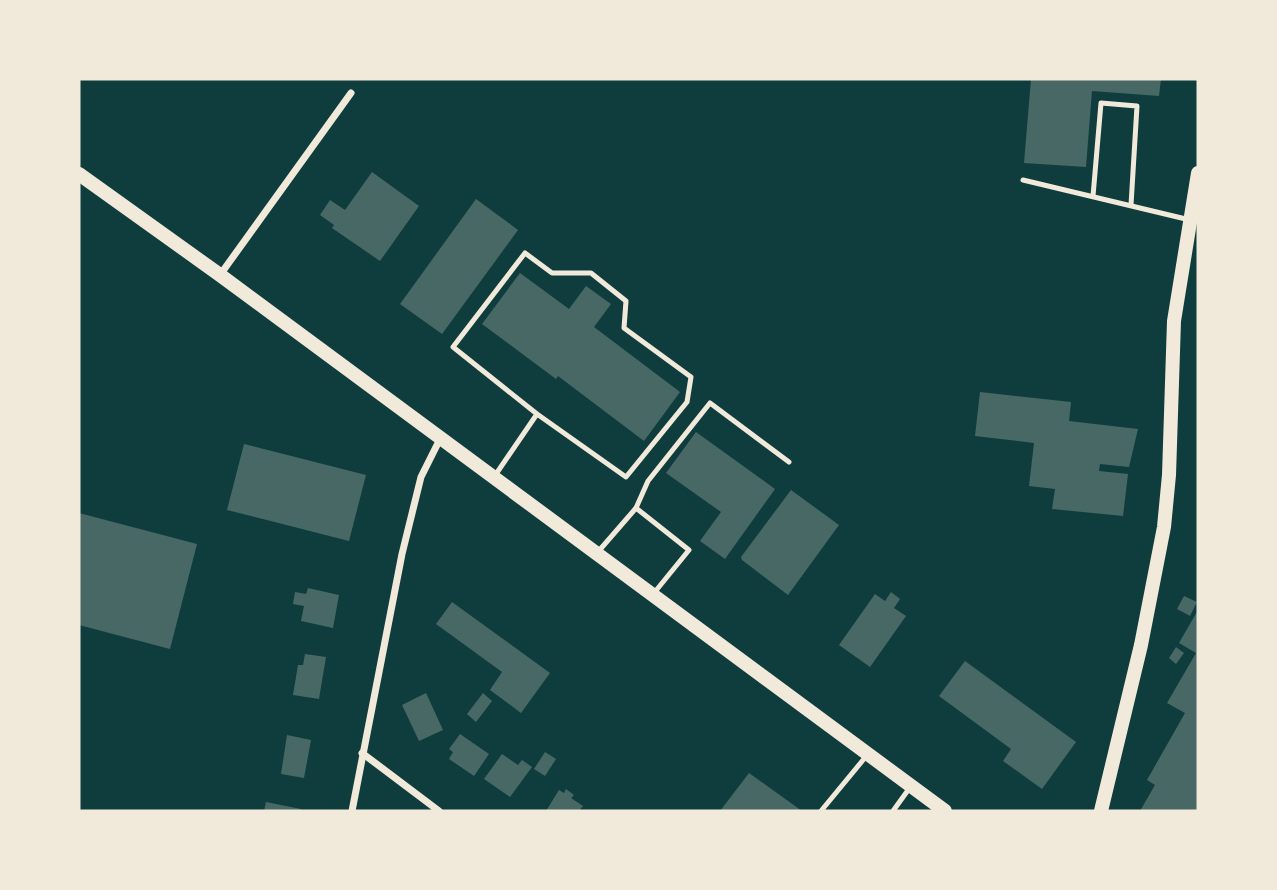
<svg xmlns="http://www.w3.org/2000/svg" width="1277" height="890" font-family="'Open Sans',sans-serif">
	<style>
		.building { fill: #486865 }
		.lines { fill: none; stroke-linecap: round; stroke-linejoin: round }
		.service { stroke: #f1e9da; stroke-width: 5 }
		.minor { stroke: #f1e9da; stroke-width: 7 }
		.secondary { stroke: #f1e9da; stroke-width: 14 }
	</style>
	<rect width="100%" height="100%" fill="#0f3d3e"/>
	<g class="building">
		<path d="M1031 79H1161L1159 96 1092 91 1086 167 1024 163Z"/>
		<path d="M372 172 419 206 380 261 332 228 334 225 320 215 330 200 345 210Z"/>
		<path d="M476 199 518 230 442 334 400 304Z"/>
		<path d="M520 273 569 309 586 286 611 304 594 327 680 392 644 441 558 376 556 379 482 324Z"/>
		<path d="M980 392 1071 402 1069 421 1138 429 1129 467 1100 464 1099 471 1128 474 1123 516 1052 509 1055 489 1029 486 1034 443 975 436Z"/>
		<path d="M696 432 775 489 725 559 700 541 721 512 666 473Z"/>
		<path d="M244 444 366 475 349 541 227 510Z"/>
		<path d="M791 490 839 525 788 595 742 560 741 557Z"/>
		<path d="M79 513 197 544 170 649 79 625Z"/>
		<path d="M308 588 339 595 333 628 301 621 304 606 293 604 295 592 306 594Z"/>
		<path d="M891 592 900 599 894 608 906 616 870 667 839 645 875 594 885 601Z"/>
		<path d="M1184 596 1197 602 1190 616 1177 609Z"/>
		<path d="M452 602 550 673 521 713 490 690 502 672 436 624Z"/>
		<path d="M1198 610V811H1140L1155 785 1147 780 1185 713 1167 703 1196 653 1179 643Z"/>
		<path d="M1176 647 1184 653 1176 664 1169 658Z"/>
		<path d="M305 654 326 657 319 699 293 695 298 665H303Z"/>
		<path d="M965 661 1076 742 1042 789 1003 761 1011 749 939 696Z"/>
		<path d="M426 693 443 730 419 741 402 705Z"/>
		<path d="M483 693 492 701 476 722 467 714Z"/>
		<path d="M460 734 489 754 474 776 449 759 453 752 449 749Z"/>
		<path d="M287 735 311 740 304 778 281 774Z"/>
		<path d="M545 752 556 759 545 776 534 769Z"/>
		<path d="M502 754 518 765 522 760 532 767 510 797 484 779Z"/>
		<path d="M749 773 802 811H720Z"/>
		<path d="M566 789 574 795 571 798 583 806 579 811H546L559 790 564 793Z"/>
		<path d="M266 802 301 809 300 811H264Z"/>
	</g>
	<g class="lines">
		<g class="service">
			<path d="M1023 180 1190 220"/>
			<path d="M1093 196 1101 103 1137 106 1131 205"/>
			<path d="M494 477 537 414 626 477 687 402 691 377 624 328 626 301 591 273H552L525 253 453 347 537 414"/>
			<path d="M636 508 648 481 710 403 789 462"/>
			<path d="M597 553 636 508 689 550 654 593"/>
			<path d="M821 811 868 754"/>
			<path d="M893 811 911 786"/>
		</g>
		<g class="minor">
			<path d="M220 275 351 93"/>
			<path d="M362 753 439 811"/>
			<path d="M352 811 402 554 421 477 440 439"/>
		</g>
		<g class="secondary">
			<path d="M79 174 220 275 945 811"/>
			<path d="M1101 811 1141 645 1164 527 1169 475 1174 321 1198 173"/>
		</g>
	</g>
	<rect width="1277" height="890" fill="none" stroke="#f1e9da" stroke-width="161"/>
</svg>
